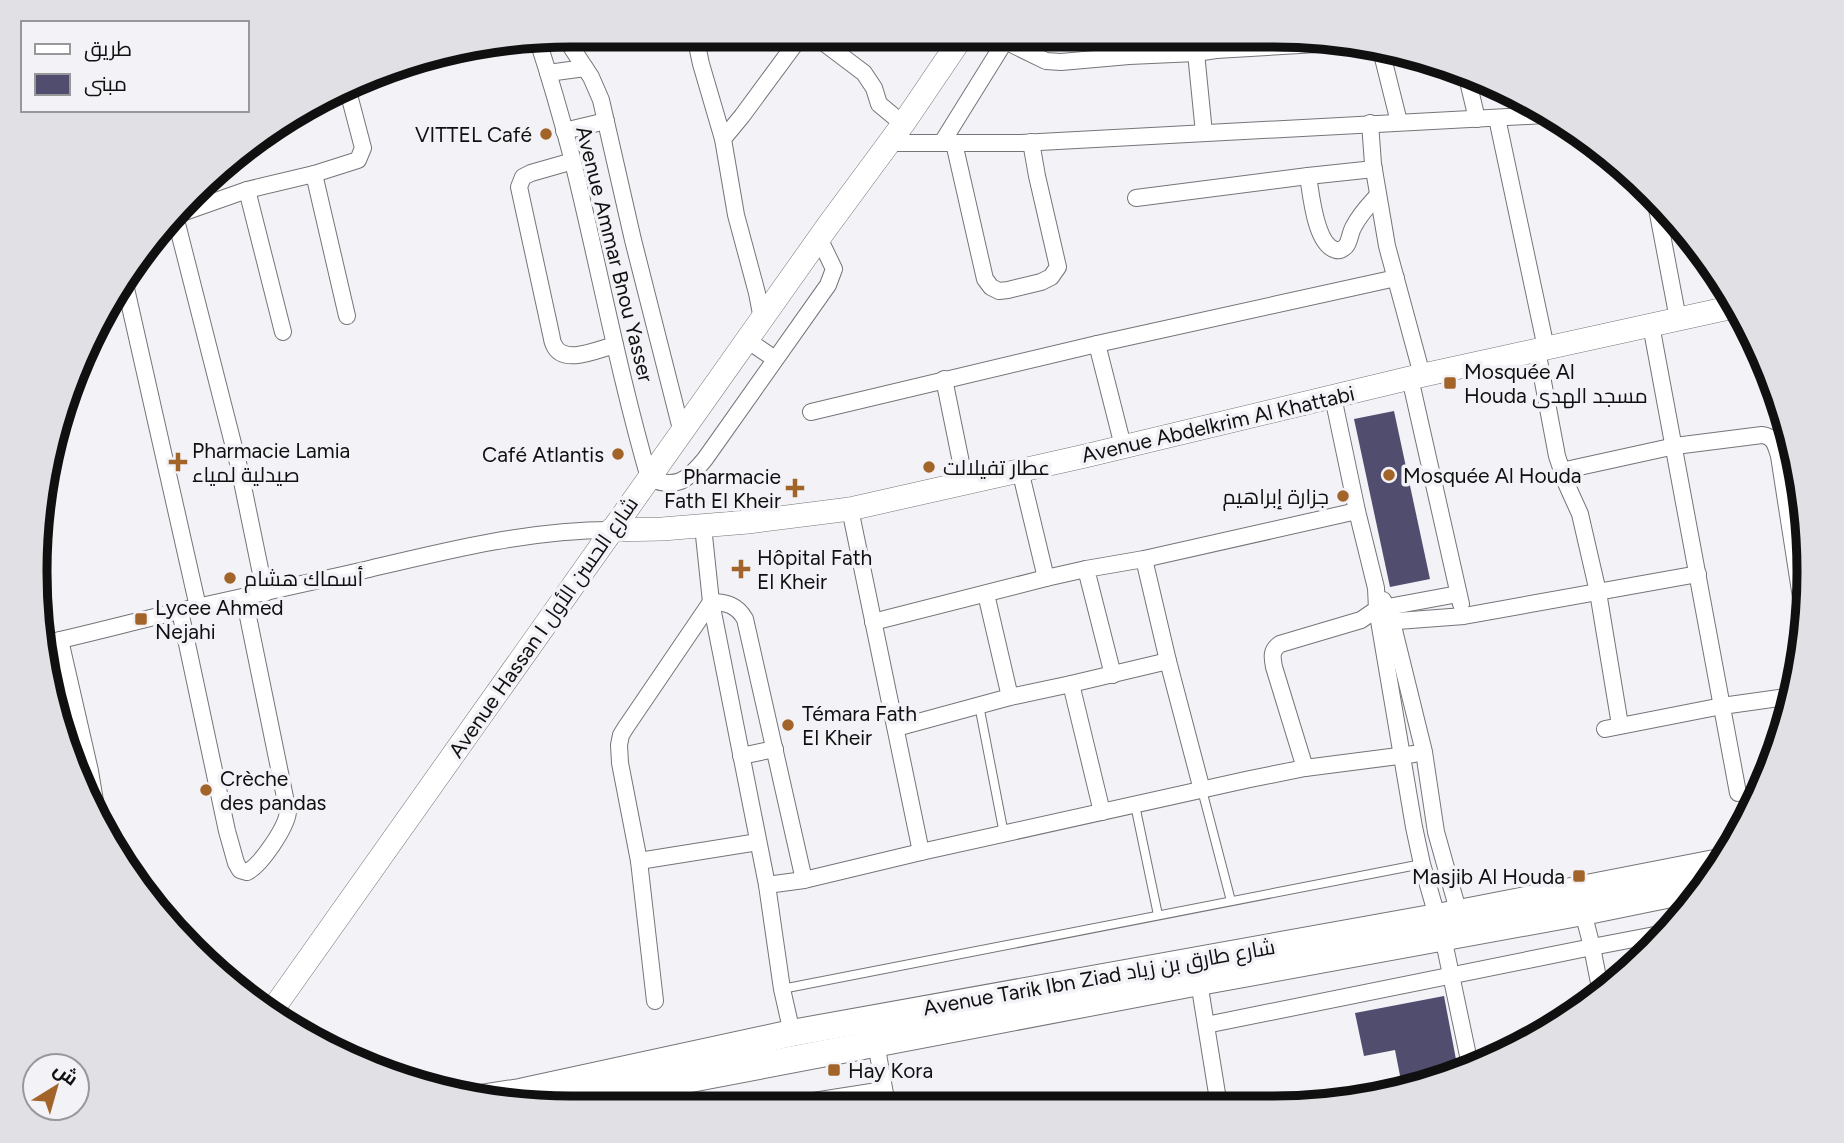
<svg xmlns="http://www.w3.org/2000/svg" width="1844" height="1143" font-family="Figtree,Cairo,sans-serif">
	<style>
		.building { fill: #514d6f }
		.lines { fill: none; stroke-linecap: round; stroke-linejoin: round }
		.service-casing { stroke: #757579; stroke-width: 10 }
		.minor-casing { stroke: #757579; stroke-width: 18 }
		.secondary-casing { stroke: #757579; stroke-width: 24 }
		.primary-casing { stroke: #757579; stroke-width: 28 }
		.service { stroke: #fff; stroke-width: 8 }
		.minor { stroke: #fff; stroke-width: 16 }
		.secondary { stroke: #fff; stroke-width: 23 }
		.primary { stroke: #fff; stroke-width: 26 }
		.poi-dot { fill: #a3642a; stroke: #f2f2f7; stroke-width: 2.5 }
		.labels { text-anchor: middle; dominant-baseline: central; stroke-width: 7; stroke-linejoin: round; paint-order: stroke }
		.poi-label { font-size: 21px; fill: #101011; stroke: #f2f2f7; text-anchor: start }
		.street-label { font-size: 21px; fill: #101011; stroke: #f2f2f7 }
		.rim { fill: none; stroke: #101011; stroke-width: 9 }
	</style>
	<rect width="100%" height="100%" fill="#f2f2f7"/>
	<g class="building">
		<path d="M1394 411 1430 579 1390 587 1354 419Z"/>
		<path d="M1444 996 1458 1070 1412 1090 1403 1091 1395 1050 1364 1056 1355 1013Z"/>
	</g>
	<g class="lines">
		<g class="service-casing">
			<g id="service">
				<path d="M979 705 1004 834"/>
				<path d="M1202 790 1231 901"/>
				<path d="M1135 805 1158 915"/>
				<path d="M782 989 1422 864"/>
			</g>
		</g>
		<g class="minor-casing">
			<g id="minor">
				<path d="M564 36 591 77 601 100 633 240 682 433"/>
				<path d="M695 36 701 64 723 139"/>
				<path d="M815 36 864 73 874 88 879 104 903 124"/>
				<path d="M538 41C550 78 561 116 571 154 598 262 618 371 649 478 676 490 688 480 705 459L828 285 834 269 819 238"/>
				<path d="M1005 41 1046 61 1061 62 1129 56 1196 53 1216 50 1220 39"/>
				<path d="M1216 50 1351 42"/>
				<path d="M1381 50 1399 122"/>
				<path d="M1196 53 1204 133"/>
				<path d="M548 73 585 68"/>
				<path d="M1466 73 1477 119"/>
				<path d="M1497 118 1546 348"/>
				<path d="M1370 123 1373 164 1387 246 1422 375"/>
				<path d="M564 131 606 121"/>
				<path d="M943 141 1007 38"/>
				<path d="M889 143H1021L1545 115"/>
				<path d="M954 143 985 279 991 287 999 291 1008 290 1041 282 1051 277 1058 267 1037 176 1031 142"/>
				<path d="M573 161 531 173 523 177 519 187 551 334C552 338 552 342 554 345 563 366 599 349 615 345"/>
				<path d="M314 174 347 316"/>
				<path d="M1308 176C1311 193 1315 245 1336 250 1340 251 1343 249 1346 246 1350 241 1350 232 1354 226 1360 214 1369 205 1377 196"/>
				<path d="M247 190 283 332"/>
				<path d="M1136 198 1308 176 1374 169"/>
				<path d="M1655 198 1678 319"/>
				<path d="M176 215 247 190 314 174 358 160 363 148 348 91"/>
				<path d="M175 216 239 467 265 593"/>
				<path d="M125 284 198 607"/>
				<path d="M762 319 757 293 736 215 723 139 742 116 801 36"/>
				<path d="M1651 325 1738 793"/>
				<path d="M747 340 775 359"/>
				<path d="M1097 344 1123 446"/>
				<path d="M1537 350 1557 456 1566 483 1580 514 1598 592 1620 725"/>
				<path d="M1410 378 1461 604"/>
				<path d="M944 379 965 482"/>
				<path d="M1333 397 1357 511 1376 588 1377 609 1414 827 1422 864 1443 937 1470 1065"/>
				<path d="M811 412 1097 344 1396 278"/>
				<path d="M1561 471 1675 446 1762 435C1774 436 1776 446 1779 456L1805 623"/>
				<path d="M850 509 921 852 1250 779 1305 768 1274 667C1272 657 1271 650 1280 644L1361 620 1377 609 1458 594"/>
				<path d="M703 526 711 602 767 885 782 989 792 1033"/>
				<path d="M1144 559 1357 511"/>
				<path d="M1046 578 1086 569"/>
				<path d="M986 594 1010 697"/>
				<path d="M1383 600 1392 622 1424 752 1436 832 1461 921"/>
				<path d="M180 611 227 831 236 863 240 870 247 872C261 865 286 828 288 812L244 597"/>
				<path d="M873 622 1046 578 1020 470"/>
				<path d="M1384 622 1464 616 1698 574"/>
				<path d="M60 640 90 771 97 813"/>
				<path d="M47 643C97 632 147 618 197 607 255 594 312 582 369 569 449 550 529 530 611 530"/>
				<path d="M1113 675 1086 569 1144 559 1168 661 1202 790"/>
				<path d="M1071 684 1168 661"/>
				<path d="M896 728 1010 697 1071 684 1102 812"/>
				<path d="M1605 729 1722 706 1793 696"/>
				<path d="M741 756 775 749"/>
				<path d="M1305 768 1414 754"/>
				<path d="M639 861 758 842"/>
				<path d="M767 885 804 880 921 852"/>
				<path d="M1583 912 1592 947 1665 933"/>
				<path d="M1199 982 1219 1106"/>
				<path d="M655 1001 639 861 620 763 619 745 621 735 626 727 711 602C726 602 737 605 745 619L804 880"/>
				<path d="M1206 1025 1592 947 1601 993"/>
				<path d="M876 1043 887 1105"/>
				<path d="M788 1105 884 1090"/>
			</g>
		</g>
		<g class="secondary-casing">
			<g id="secondary">
				<path d="M611 530 662 529 748 522 850 509 1085 456 1410 378 1738 306"/>
				<path d="M271 1012 827 227 903 124 962 37"/>
			</g>
		</g>
		<g class="primary-casing">
			<g id="primary">
				<path d="M480 1098 520 1092 792 1033 1459 913 1720 862"/>
				<path d="M559 1104 1199 982 1583 912 1705 887"/>
			</g>
		</g>
		<use href="#service" class="service"/>
		<use href="#minor" class="minor"/>
		<use href="#secondary" class="secondary"/>
		<use href="#primary" class="primary"/>
	</g>
	<g class="poi-dot">
		<circle cx="546" cy="134" r="7"/>
		<rect x="1443" y="376" width="14" height="14" rx="3.5"/>
		<circle cx="618" cy="454" r="7"/>
		<path d="M174.5 451.5h7v7h7v7h-7v7h-7v-7h-7v-7h7z"/>
		<circle cx="929" cy="467" r="7"/>
		<circle cx="1389" cy="475" r="7"/>
		<path d="M791.5 477.5h7v7h7v7h-7v7h-7v-7h-7v-7h7z"/>
		<circle cx="1343" cy="496" r="7"/>
		<path d="M737.5 558.5h7v7h7v7h-7v7h-7v-7h-7v-7h7z"/>
		<circle cx="230" cy="578" r="7"/>
		<rect x="134" y="612" width="14" height="14" rx="3.5"/>
		<circle cx="788" cy="725" r="7"/>
		<circle cx="206" cy="790" r="7"/>
		<rect x="1572" y="869" width="14" height="14" rx="3.5"/>
		<rect x="827" y="1063" width="14" height="14" rx="3.5"/>
	</g>
	<g class="labels">
		<g class="poi-label">
			<text x="532" y="134" text-anchor="end">VITTEL Café</text>
			<text x="1464" y="371">Mosquée Al<tspan x="1464" dy="24">Houda مسجد الهدى</tspan></text>
			<text x="192" y="450">Pharmacie Lamia<tspan x="192" dy="24">صيدلية لمياء</tspan></text>
			<text x="604" y="454" text-anchor="end">Café Atlantis</text>
			<text x="943" y="467">عطار تفيلالت</text>
			<text x="1403" y="475">Mosquée Al Houda</text>
			<text x="781" y="476" text-anchor="end">Pharmacie<tspan x="781" dy="24">Fath El Kheir</tspan></text>
			<text x="1329" y="496" text-anchor="end">جزارة إبراهيم</text>
			<text x="757" y="557">Hôpital Fath<tspan x="757" dy="24">El Kheir</tspan></text>
			<text x="244" y="578">أسماك هشام</text>
			<text x="155" y="607">Lycee Ahmed<tspan x="155" dy="24">Nejahi</tspan></text>
			<text x="802" y="713">Témara Fath<tspan x="802" dy="24">El Kheir</tspan></text>
			<text x="220" y="778">Crèche<tspan x="220" dy="24">des pandas</tspan></text>
			<text x="1565" y="876" text-anchor="end">Masjib Al Houda</text>
			<text x="848" y="1070">Hay Kora</text>
		</g>
		<g class="street-label">
			<text transform="translate(615 254) rotate(76)">Avenue Ammar Bnou Yasser</text>
			<text transform="translate(1218 424) rotate(-13)">Avenue Abdelkrim Al Khattabi</text>
			<text transform="translate(543 627) rotate(-55)">Avenue Hassan I شارع الحسن الأول</text>
			<text transform="translate(1099 977) rotate(-10)">Avenue Tarik Ibn Ziad شارع طارق بن زياد</text>
		</g>
	</g>
	<path d="M0 0H1844V1143H0ZM571 47H1273A524 524 0 0 1 1797 571V572A524 524 0 0 1 1273 1096H571A524 524 0 0 1 47 572V571A524 524 0 0 1 571 47Z" fill="#e0e0e5" fill-rule="evenodd"/>
	<path class="rim" d="M571 47H1273A524 524 0 0 1 1797 571V572A524 524 0 0 1 1273 1096H571A524 524 0 0 1 47 572V571A524 524 0 0 1 571 47Z"/>
	<rect x="21" y="21" width="228" height="91" fill="#f2f2f7" stroke="#98989b" stroke-width="2"/>
	<rect x="35" y="44" width="35" height="10" fill="#ffffff" stroke="#98989b" stroke-width="2"/>
	<text x="84" y="56" font-size="21" fill="#101011">طريق</text>
	<rect x="35" y="74" width="35" height="21" fill="#514d6f" stroke="#98989b" stroke-width="2"/>
	<text x="84" y="91" font-size="21" fill="#101011">مبنى</text>
	<g transform="translate(56 1087) rotate(37)"><circle r="33" fill="#f2f2f7" stroke="#98989b" stroke-width="2"/>
	<path d="M0-5L12 26L0 18L-12 26Z" fill="#a3642a"/>
	<text y="-10" font-size="19" font-weight="bold" text-anchor="middle" fill="#101011">ش</text>
	</g>
</svg>
